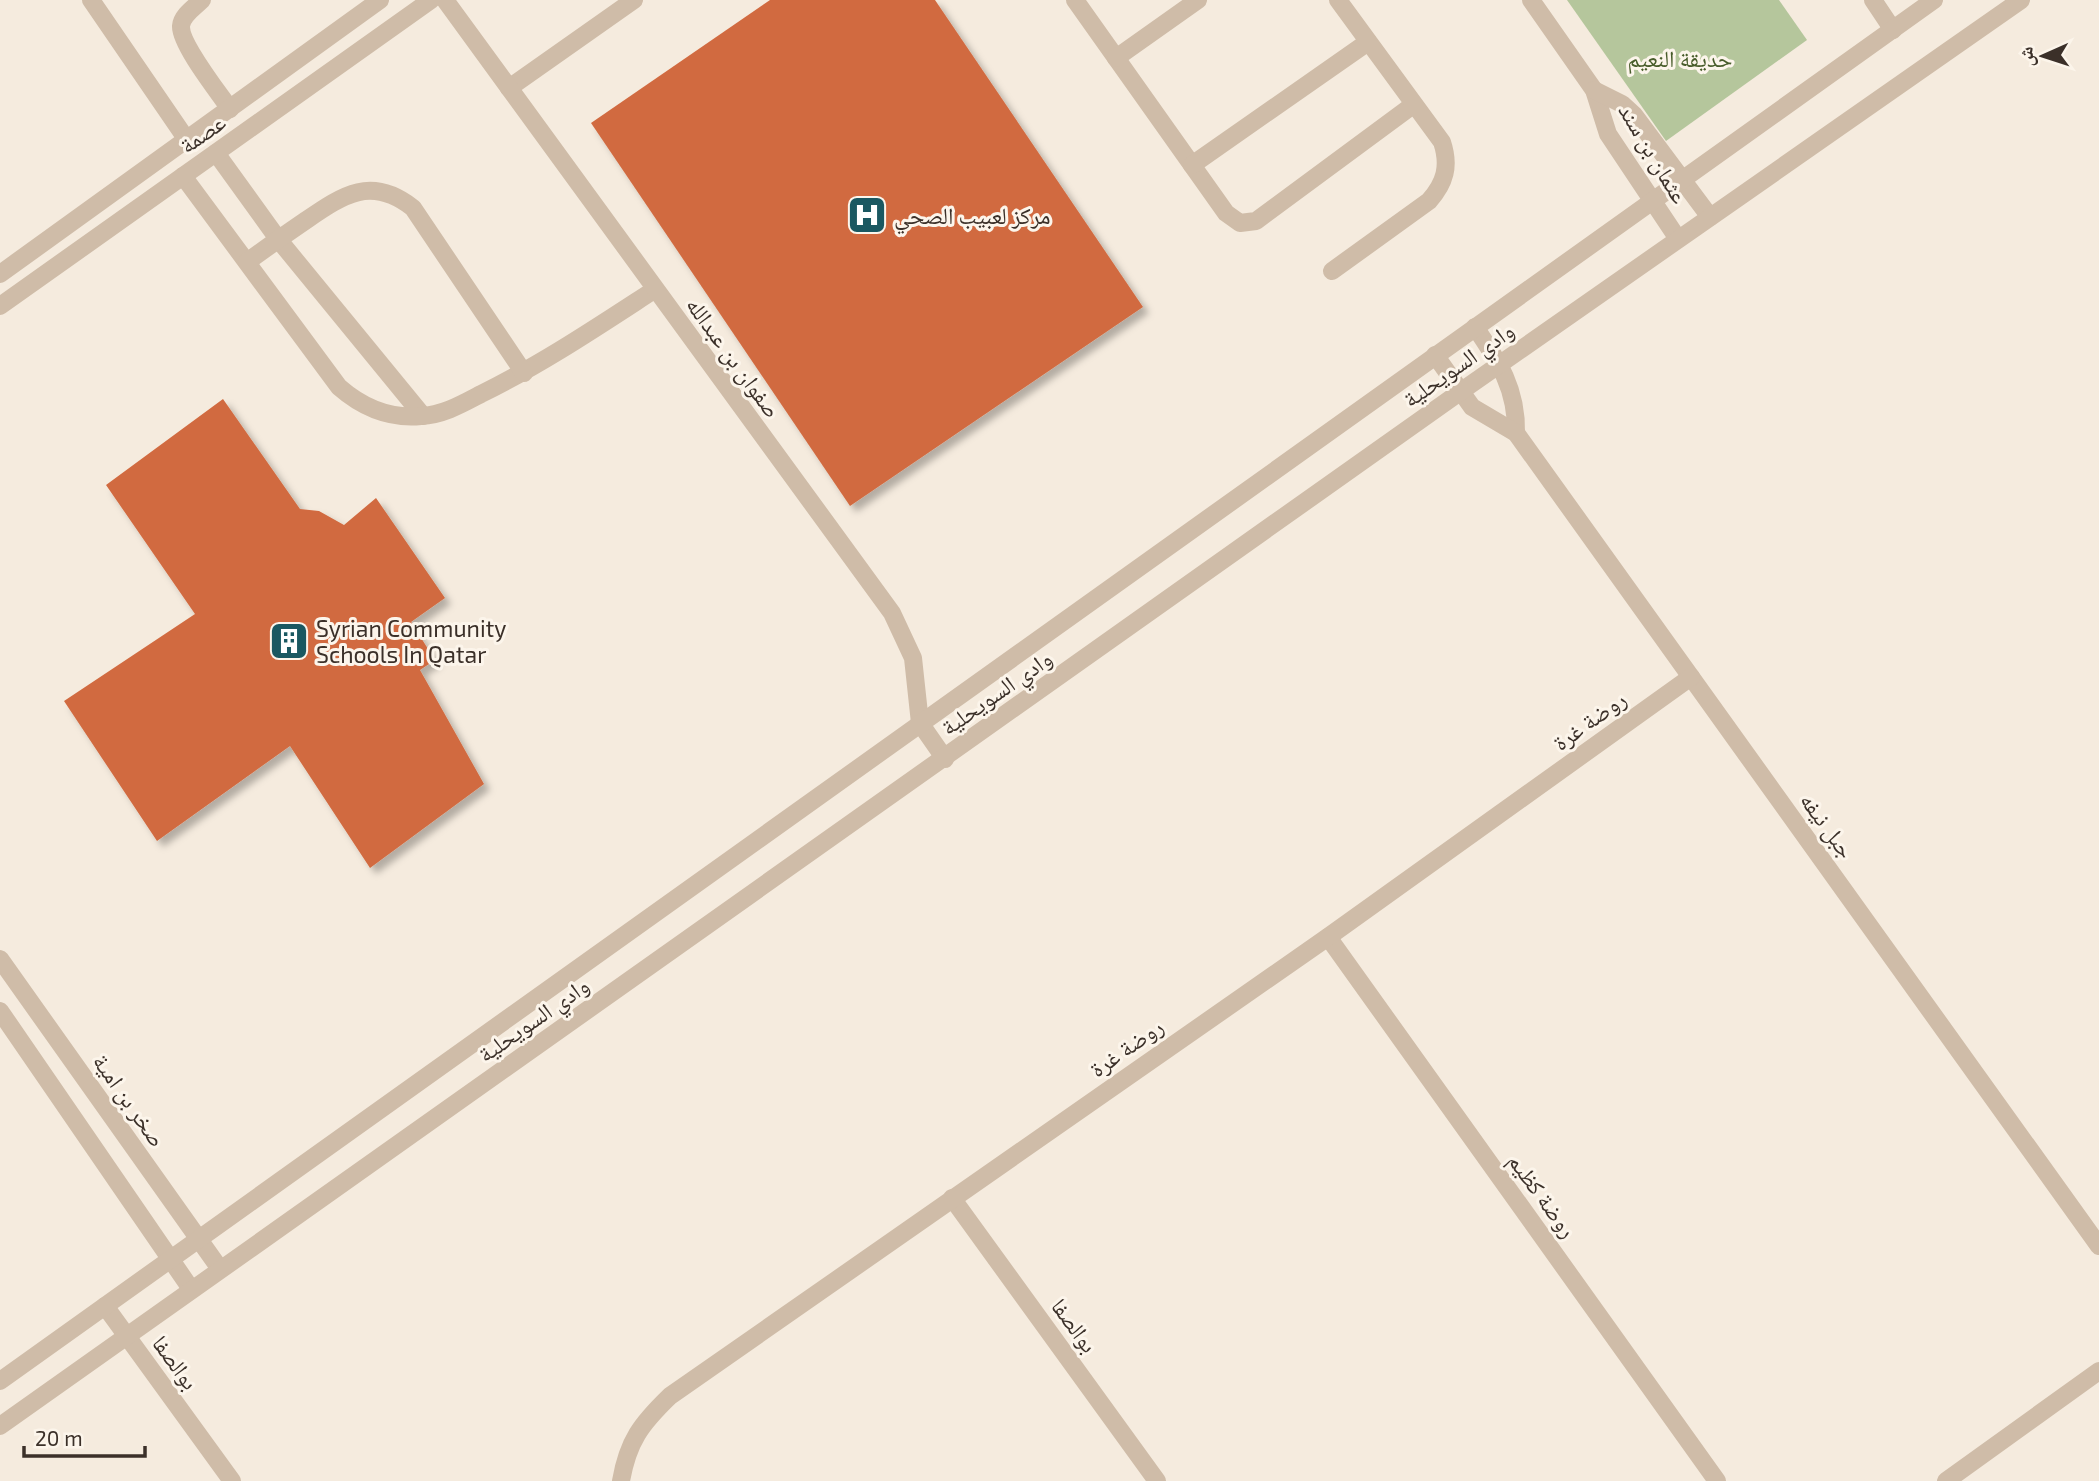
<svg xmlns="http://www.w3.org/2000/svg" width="2099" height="1481" font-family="'Exo 2','Noto Naskh Arabic',sans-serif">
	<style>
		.green { fill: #b5c69c }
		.building { fill: #d16b40; filter: url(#shadow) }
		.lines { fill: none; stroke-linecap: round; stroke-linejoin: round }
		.service { stroke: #cfbca8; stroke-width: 18 }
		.minor { stroke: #cfbca8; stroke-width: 18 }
		.labels { text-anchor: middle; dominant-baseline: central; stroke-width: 6; stroke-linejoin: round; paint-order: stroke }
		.park-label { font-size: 23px; fill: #475c2a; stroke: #fcf5eb }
		.street-label { font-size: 23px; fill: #3b3029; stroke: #fcf5eb }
		.poi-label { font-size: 23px; fill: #3b3029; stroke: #fcf5eb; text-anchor: start }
	</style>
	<defs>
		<filter id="shadow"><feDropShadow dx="6" dy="6" stdDeviation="3.5" flood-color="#0004"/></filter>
	</defs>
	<rect width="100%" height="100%" fill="#f5ebde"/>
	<path class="green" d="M1567 0H1779L1807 40 1666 141Z"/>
	<g class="building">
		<path d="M770 0H935L1143 307 850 506 591 123Z"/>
		<path d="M223 399 300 509 319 511 344 525 376 498 445 598 411 622 435 660 420 670 484 784 370 868 290 746 157 841 64 701 195 614 106 485Z"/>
	</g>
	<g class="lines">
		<g class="service">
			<path d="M91 0 187 140"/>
			<path d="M202 0C195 7 182 15 181 26 180 44 219 93 230 109"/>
			<path d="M1075 0 1226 213 1240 223 1256 221 1413 105"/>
			<path d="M1116 58 1198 0"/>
			<path d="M509 88 634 0"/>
			<path d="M216 153 278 239 423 416"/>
			<path d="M1192 165 1368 42"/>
			<path d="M183 176 339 387C363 408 389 419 421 416 443 415 462 404 481 394 542 364 597 327 654 290"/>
			<path d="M247 262C266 248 286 234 305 221 343 195 371 175 413 208L524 373"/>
			<path d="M1332 271 1429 201C1445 183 1450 166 1442 142L1338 0"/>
		</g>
		<g class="minor">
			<path d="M445 0 892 613 913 658 920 723 945 759"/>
			<path d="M1531 0 1594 90 1608 134 1678 239"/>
			<path d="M1873 0 1893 30"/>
			<path d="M1594 90 1622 104 1634 115 1710 217"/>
			<path d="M0 274 380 0"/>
			<path d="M0 306 431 0"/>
			<path d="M1475 327C1499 362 1517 389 1516 433"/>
			<path d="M1435 355 1472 407 1516 433 2099 1246"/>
			<path d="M1328 937 1717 1481"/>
			<path d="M0 959 220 1269"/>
			<path d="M0 1011 191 1289"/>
			<path d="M952 1198 1157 1481"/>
			<path d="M105 1306 232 1481"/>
			<path d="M0 1381 1934 0"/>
			<path d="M0 1426 1460 392 2021 0"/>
			<path d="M621 1481C628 1441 641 1424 670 1396L1328 937 1691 677"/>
			<path d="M1946 1481 2099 1371"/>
		</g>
	</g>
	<defs>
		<g id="hospital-square" transform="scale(2.0125)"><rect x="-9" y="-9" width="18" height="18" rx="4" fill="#1a5861" stroke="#fcf5eb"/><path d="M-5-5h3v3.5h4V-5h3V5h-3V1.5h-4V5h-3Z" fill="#fff"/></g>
		<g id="building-square" transform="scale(2.0125)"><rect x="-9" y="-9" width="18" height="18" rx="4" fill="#1a5861" stroke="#fcf5eb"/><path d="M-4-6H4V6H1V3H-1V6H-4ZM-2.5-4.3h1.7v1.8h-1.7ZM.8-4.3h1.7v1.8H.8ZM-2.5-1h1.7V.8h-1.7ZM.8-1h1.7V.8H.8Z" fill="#fff"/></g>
	</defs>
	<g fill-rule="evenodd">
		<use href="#hospital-square" x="867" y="215"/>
		<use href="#building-square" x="289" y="641"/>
	</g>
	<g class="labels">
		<g class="park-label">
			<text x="1680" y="58">حديقة النعيم</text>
		</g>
		<g class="street-label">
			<text transform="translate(202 133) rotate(-35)">عصمة</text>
			<text transform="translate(1654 153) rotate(59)">عثمان بن سند</text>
			<text transform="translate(734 357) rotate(54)">صفوان بن عبدالله</text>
			<text transform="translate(1458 364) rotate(-35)">وادي السويحلية</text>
			<text transform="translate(996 692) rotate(-35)">وادي السويحلية</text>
			<text transform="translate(1589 720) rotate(-36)">روضة غرة</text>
			<text transform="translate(1828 825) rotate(54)">جبل نيفه</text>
			<text transform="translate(533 1019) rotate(-35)">وادي السويحلية</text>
			<text transform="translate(1126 1047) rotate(-35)">روضة غرة</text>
			<text transform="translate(130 1100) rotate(55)">صخر بن امية</text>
			<text transform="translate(1543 1195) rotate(54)">روضة كظيم</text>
			<text transform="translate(1075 1325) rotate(54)">بوالصفا</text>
			<text transform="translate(176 1362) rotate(54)">بوالصفا</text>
		</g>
		<g class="poi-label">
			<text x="894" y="215">مركز لعبيب الصحي</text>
			<text x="316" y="628">Syrian Community<tspan x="316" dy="26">Schools In Qatar</tspan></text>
		</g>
	</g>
	<g transform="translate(2043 56) rotate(267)" stroke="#fcf5eb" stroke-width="5" paint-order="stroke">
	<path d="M0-5L12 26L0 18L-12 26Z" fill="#3b3029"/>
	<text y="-10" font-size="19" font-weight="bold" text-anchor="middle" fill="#3b3029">ش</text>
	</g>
	<path d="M24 1446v10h121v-10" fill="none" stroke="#3b3029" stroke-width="3.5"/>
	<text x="35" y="1446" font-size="21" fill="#3b3029" stroke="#fcf5eb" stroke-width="5" paint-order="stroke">20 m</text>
</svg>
